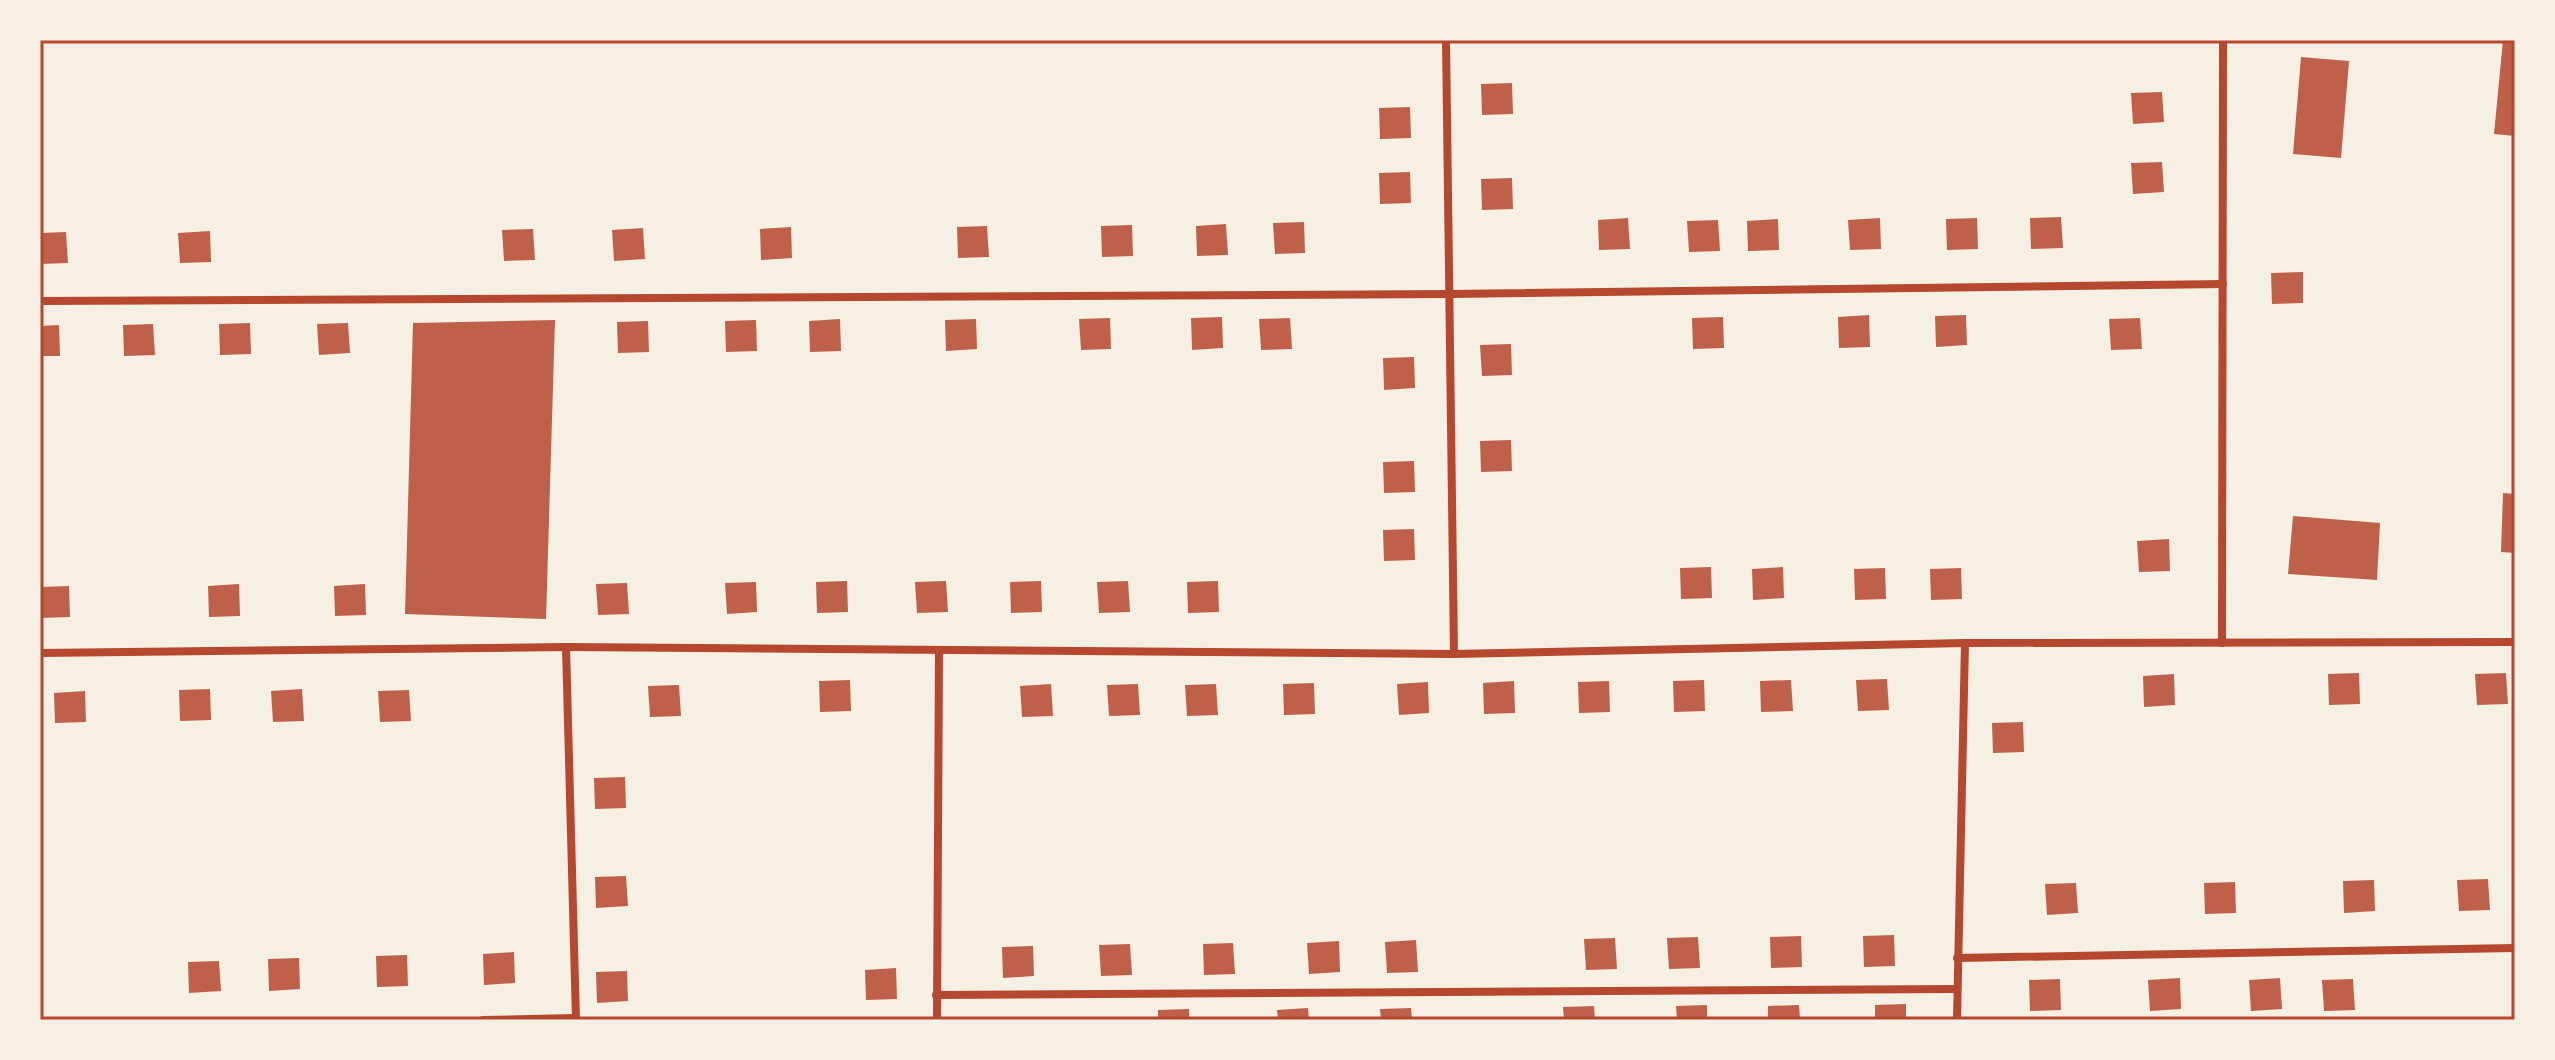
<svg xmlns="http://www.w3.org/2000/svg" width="2555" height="1060" font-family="'Times New Roman',serif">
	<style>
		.building { fill: #bf614a }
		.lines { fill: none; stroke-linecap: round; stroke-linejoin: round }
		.minor { stroke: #b5482f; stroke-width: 8 }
		.neatline { fill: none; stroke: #b5482f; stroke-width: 3 }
	</style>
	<rect width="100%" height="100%" fill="#f6efe4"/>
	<g class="building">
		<path d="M2503 40H2515V136L2494 134Z"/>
		<path d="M2301 57 2349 61 2341 158 2293 154Z"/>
		<path d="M1512 83 1513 114 1482 115 1481 84Z"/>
		<path d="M2162 92 2164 122 2133 124 2131 93Z"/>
		<path d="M1410 107 1411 138 1380 139 1379 108Z"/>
		<path d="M2162 162 2164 192 2133 194 2131 163Z"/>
		<path d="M1410 172 1411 203 1380 204 1379 173Z"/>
		<path d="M1512 178 1513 209 1482 210 1481 179Z"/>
		<path d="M2061 217 2063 248 2031 249 2030 218Z"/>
		<path d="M1628 218 1630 249 1599 250 1598 220Z"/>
		<path d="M1880 218 1881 249 1850 250 1848 220Z"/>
		<path d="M1977 218 1978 249 1947 250 1946 219Z"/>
		<path d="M1778 219 1779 250 1748 251 1747 221Z"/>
		<path d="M1718 220 1720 251 1689 252 1687 221Z"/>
		<path d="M1304 222 1305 253 1275 254 1273 223Z"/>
		<path d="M1226 224 1228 255 1197 256 1196 226Z"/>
		<path d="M1132 225 1133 256 1102 257 1101 226Z"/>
		<path d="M987 226 989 257 958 258 957 227Z"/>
		<path d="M791 227 792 258 761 260 760 229Z"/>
		<path d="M643 228 645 259 614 261 612 230Z"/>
		<path d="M533 229 535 260 504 261 502 230Z"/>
		<path d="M210 231 211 262 180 263 178 233Z"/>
		<path d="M66 232 68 263 40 264V233Z"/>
		<path d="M2303 272V303L2272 304 2271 273Z"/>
		<path d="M1869 315 1870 347 1839 348 1838 317Z"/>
		<path d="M1966 315 1967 345 1936 347 1935 316Z"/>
		<path d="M1222 317 1223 348 1192 350 1191 318Z"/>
		<path d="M1723 317 1724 348 1693 349 1692 318Z"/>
		<path d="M1110 318 1111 349 1081 350 1079 319Z"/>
		<path d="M1290 318 1292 349 1261 350 1259 319Z"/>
		<path d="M2140 318 2142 349 2111 350 2109 319Z"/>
		<path d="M840 319 841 351 810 352 809 321Z"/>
		<path d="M976 319 977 349 946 351 945 320Z"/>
		<path d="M555 320 546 619 405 614 413 323Z"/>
		<path d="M756 320 757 351 726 352 725 321Z"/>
		<path d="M648 321 649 352 618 353 617 322Z"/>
		<path d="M250 323 251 354 220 355 219 324Z"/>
		<path d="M348 323 350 353 319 355 317 324Z"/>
		<path d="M153 324 155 355 124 356 123 325Z"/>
		<path d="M59 325 60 356H40V326Z"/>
		<path d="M1511 344 1512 375 1482 376 1480 345Z"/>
		<path d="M1414 357 1415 388 1384 390 1383 358Z"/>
		<path d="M1511 440 1512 471 1481 472 1480 441Z"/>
		<path d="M1414 461 1415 492 1384 493 1383 462Z"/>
		<path d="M2503 493 2515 494V553L2501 552Z"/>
		<path d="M2293 516 2380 523 2377 580 2288 574Z"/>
		<path d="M1414 529 1415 560 1384 561 1383 530Z"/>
		<path d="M2169 539 2170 571 2139 572 2137 541Z"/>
		<path d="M1711 567 1712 598 1681 599 1680 568Z"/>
		<path d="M1783 567 1784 598 1753 600 1752 569Z"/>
		<path d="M1885 568 1886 599 1855 600 1854 569Z"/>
		<path d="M1961 568 1962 599 1931 600 1930 569Z"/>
		<path d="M847 581 848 612 817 613 816 582Z"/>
		<path d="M946 581 948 612 917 613 915 582Z"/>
		<path d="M1041 581 1042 612 1011 613 1010 582Z"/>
		<path d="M1128 581 1130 612 1099 613 1097 582Z"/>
		<path d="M1218 581 1219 612 1188 613 1187 582Z"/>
		<path d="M756 582 757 612 727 614 725 583Z"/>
		<path d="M627 583 629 614 598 615 596 584Z"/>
		<path d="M239 584 240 616 209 617 208 586Z"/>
		<path d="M365 584 366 615 335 616 334 586Z"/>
		<path d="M69 586 70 617 40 618V587Z"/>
		<path d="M2359 673 2360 704 2329 705 2328 674Z"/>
		<path d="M2506 673 2508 704 2477 705 2475 674Z"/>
		<path d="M2174 674 2175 705 2144 707 2143 676Z"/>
		<path d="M1887 679 1889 710 1858 711 1856 680Z"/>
		<path d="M850 680 851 711 820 712 819 681Z"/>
		<path d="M1704 680 1705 711 1674 712 1673 681Z"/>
		<path d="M1791 680 1793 711 1761 712 1760 681Z"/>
		<path d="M1514 681 1515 713 1484 714 1483 683Z"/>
		<path d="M1609 681 1610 712 1579 713 1578 682Z"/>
		<path d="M1428 682 1429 713 1399 715 1397 684Z"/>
		<path d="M1314 683 1315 714 1284 715 1283 684Z"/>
		<path d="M1051 684 1053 716 1022 717 1020 686Z"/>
		<path d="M1138 684 1140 715 1109 716 1107 685Z"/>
		<path d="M1216 684 1218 715 1187 716 1185 685Z"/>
		<path d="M679 685 681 716 650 717 648 686Z"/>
		<path d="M210 689 211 720 180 721 179 690Z"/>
		<path d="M302 689 304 721 273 722 271 691Z"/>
		<path d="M409 690 411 721 380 722 378 691Z"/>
		<path d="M85 691 86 722 55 723 54 693Z"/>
		<path d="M2023 722 2024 752 1993 753 1992 723Z"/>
		<path d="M625 777 626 808 595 809 594 778Z"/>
		<path d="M626 876 628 906 596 908 595 877Z"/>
		<path d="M2488 879 2490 910 2459 911 2457 880Z"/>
		<path d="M2374 880 2375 911 2344 913 2343 881Z"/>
		<path d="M2235 882 2236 913 2205 914 2204 883Z"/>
		<path d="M2076 883 2078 913 2047 915 2045 884Z"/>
		<path d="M1894 935 1895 966 1864 967 1863 936Z"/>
		<path d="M1801 936 1802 967 1771 968 1770 937Z"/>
		<path d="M1698 937 1700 968 1669 969 1667 938Z"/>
		<path d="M1615 938 1617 969 1586 970 1584 939Z"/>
		<path d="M1416 940 1418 972 1387 973 1385 942Z"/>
		<path d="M1339 941 1340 972 1309 974 1307 943Z"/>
		<path d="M1233 943 1235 974 1204 975 1203 944Z"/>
		<path d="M1130 944 1132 975 1101 976 1099 945Z"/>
		<path d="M1033 946 1034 976 1003 978 1002 947Z"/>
		<path d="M514 952 515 983 484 985 483 954Z"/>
		<path d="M407 955 408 986 377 987 376 956Z"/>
		<path d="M299 958 300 989 269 991 268 959Z"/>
		<path d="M219 961 221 991 189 993 188 962Z"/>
		<path d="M896 968 897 999 866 1000 865 970Z"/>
		<path d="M627 971 628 1001 597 1003 596 972Z"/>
		<path d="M2180 978 2181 1009 2150 1011 2148 980Z"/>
		<path d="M2280 978 2282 1009 2251 1011 2249 980Z"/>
		<path d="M2060 979 2061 1010 2030 1011 2029 980Z"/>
		<path d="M2353 979 2355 1010 2324 1011 2322 980Z"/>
		<path d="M1906 1004V1020H1875V1005Z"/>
		<path d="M1707 1005V1020H1677L1676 1006Z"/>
		<path d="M1799 1005 1800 1020H1768V1006Z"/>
		<path d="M1594 1006 1595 1020H1564L1563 1007Z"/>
		<path d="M1308 1008 1309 1020H1278L1277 1010Z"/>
		<path d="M1411 1008 1412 1020H1381L1380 1009Z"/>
		<path d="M1189 1009V1020H1158V1010Z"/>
	</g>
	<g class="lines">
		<g class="minor">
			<path d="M1446 40 1454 654"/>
			<path d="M40 301 1451 294 2223 284"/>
			<path d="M2222 643 2223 40"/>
			<path d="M566 647 576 1020"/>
			<path d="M40 653 566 647 1454 654 1965 643 2515 642"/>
			<path d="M1957 958 2515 948"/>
			<path d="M936 995 1957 989"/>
			<path d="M483 1020 576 1018"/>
			<path d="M937 1020 939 651"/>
			<path d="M1957 1020 1965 643"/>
		</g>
	</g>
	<rect width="2555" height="1060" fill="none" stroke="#f6efe4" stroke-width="84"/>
	<rect x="42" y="42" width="2471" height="976" class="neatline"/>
</svg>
